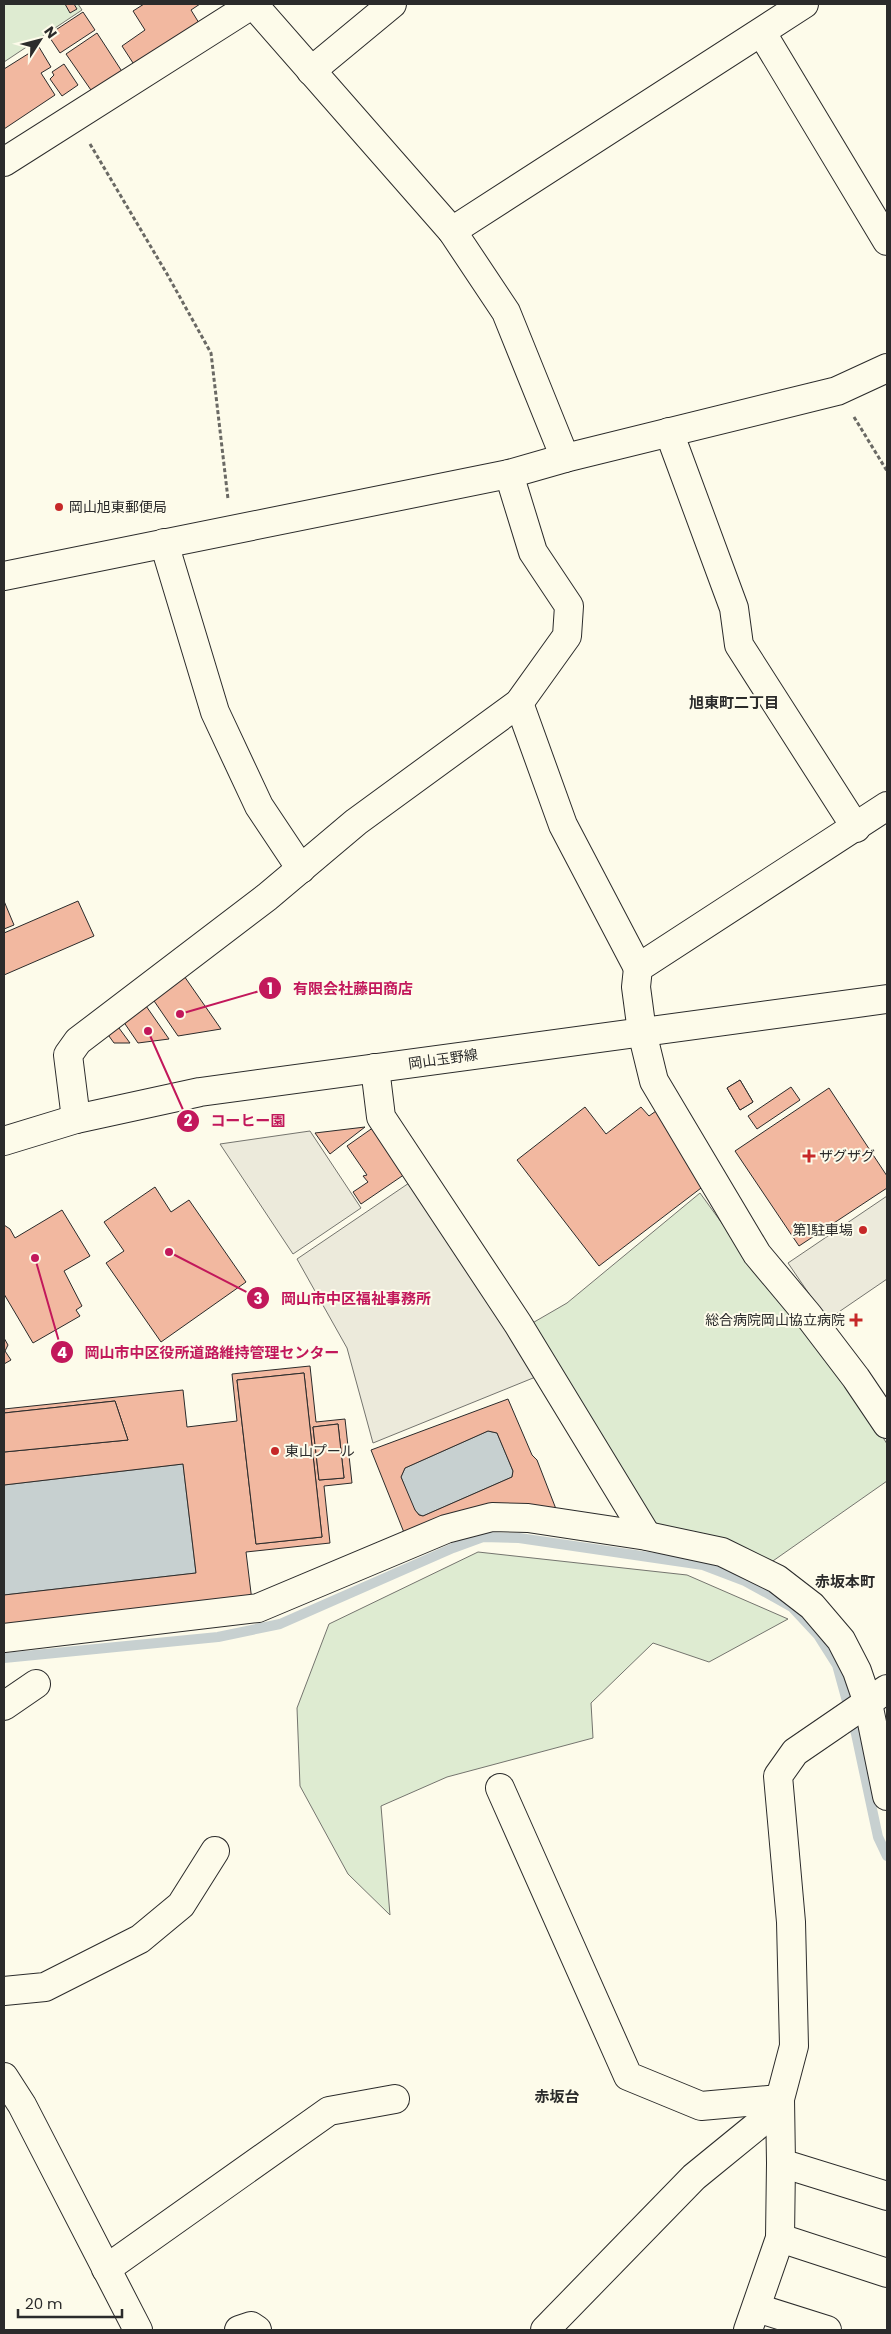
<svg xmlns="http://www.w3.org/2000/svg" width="891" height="2334" font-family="Poppins,'Noto Sans JP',sans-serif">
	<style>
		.green { fill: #deebd1; stroke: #74746e }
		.parking { fill: #eceadb; stroke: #74746e }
		.water { fill: #c7d0d0; stroke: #74746e }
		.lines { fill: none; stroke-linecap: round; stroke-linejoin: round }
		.stream { stroke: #c7d0d0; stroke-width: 10 }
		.building { fill: #f2b8a0; stroke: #2b2b2b; fill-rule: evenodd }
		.minor-casing { stroke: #2b2b2b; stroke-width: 30 }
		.primary-casing { stroke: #2b2b2b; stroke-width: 30 }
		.path { stroke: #6a6964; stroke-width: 3; stroke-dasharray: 4 2.5; stroke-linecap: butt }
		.minor { stroke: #fdfbea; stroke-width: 28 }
		.primary { stroke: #fdfbea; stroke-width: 28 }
		.poi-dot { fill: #c62828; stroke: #fdfbea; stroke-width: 2 }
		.labels { text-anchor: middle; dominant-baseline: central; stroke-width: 4; stroke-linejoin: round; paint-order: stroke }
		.poi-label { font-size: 14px; fill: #2b2b2b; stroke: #fdfbea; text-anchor: start }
		.street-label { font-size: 14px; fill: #2b2b2b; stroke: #fdfbea }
		.neighbourhood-label { font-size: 15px; font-weight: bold; fill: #2b2b2b; stroke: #fdfbea }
		.leader { fill: none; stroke: #c2185b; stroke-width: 2 }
		.callout-dot { fill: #c2185b; stroke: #fdfbea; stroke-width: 2 }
		.mark-label { font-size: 15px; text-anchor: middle; font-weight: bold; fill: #fff }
		.callout-label { font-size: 15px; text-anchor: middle; font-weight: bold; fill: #c2185b; stroke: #fdfbea; stroke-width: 4; stroke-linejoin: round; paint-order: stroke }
	</style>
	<rect width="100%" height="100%" fill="#fdfbea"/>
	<g class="green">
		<path d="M4 4H78L82 10 4 62Z"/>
		<path d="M700 1193 769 1288 859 1398 887 1444V1481L770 1563 657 1528 529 1325 567 1303Z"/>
		<path d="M478 1552 687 1575 788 1619 709 1662 653 1643 591 1703 593 1738 447 1777 381 1806 390 1915 348 1874 300 1786 297 1708 329 1624Z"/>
	</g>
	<g class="parking">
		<path d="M310 1131 361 1208 293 1254 220 1144Z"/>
		<path d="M412 1181 538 1376 373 1443 347 1348 297 1259Z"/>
		<path d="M887 1196V1279L827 1320 788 1263Z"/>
	</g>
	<g class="water">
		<path d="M488 1431 497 1433 513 1471 512 1477 423 1516C411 1513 406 1488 401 1477L405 1468Z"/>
		<path d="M183 1464 196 1573 4 1595V1485Z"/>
	</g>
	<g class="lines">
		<path class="stream" d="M4 1658 218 1637 280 1624 453 1548 483 1537 519 1538 703 1565 745 1581 792 1607 818 1635 837 1665 856 1734 878 1837 887 1856"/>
	</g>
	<g class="building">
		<path d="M65 4H74L77 9 70 13Z"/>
		<path d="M144 4H200L191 10 199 23 135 66 122 46 145 30 133 11Z"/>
		<path d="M83 12 95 30 60 53 48 35Z"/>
		<path d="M97 33 123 73 93 93 66 54Z"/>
		<path d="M39 47 51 67 41 73 55 95 4 129V69Z"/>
		<path d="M64 64 78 85 62 96 50 79 54 75 52 72Z"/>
		<path d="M4 901 14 925 4 929Z"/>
		<path d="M78 901 94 936 4 975V933Z"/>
		<path d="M182 973 221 1029 178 1036 150 995Z"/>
		<path d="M144 1003 169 1039 138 1043 121 1018Z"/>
		<path d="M116 1024 130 1043H114L106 1032Z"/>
		<path d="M740 1080 753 1102 740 1110 727 1088Z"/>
		<path d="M740 1080 753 1102 740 1110 727 1088Z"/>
		<path d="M791 1087 800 1100 757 1129 748 1116Z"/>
		<path d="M829 1088 887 1176V1188L799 1246 735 1151Z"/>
		<path d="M585 1107 606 1134 641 1107 649 1116 656 1111 705 1185 599 1266 517 1160Z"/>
		<path d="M365 1127 330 1154 315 1133Z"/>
		<path d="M374 1127 408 1172 361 1204 353 1192 368 1182 363 1176 367 1175 347 1146Z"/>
		<path d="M155 1187 171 1212 189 1200 246 1282 161 1342 106 1263 124 1251 104 1222Z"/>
		<path d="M62 1210 90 1256 64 1271 82 1306 76 1310 80 1316 33 1343 4 1294V1225L10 1229 15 1238Z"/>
		<path d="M4 1338 8 1345 5 1351 11 1360 4 1364Z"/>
		<path d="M310 1366 316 1422 345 1419 352 1483 324 1486 330 1543 246 1552 252 1601 4 1628V1595L196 1573 183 1464 4 1485V1452L128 1440 115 1401 4 1413V1409L183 1390 187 1427 237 1421 232 1374ZM304 1373 322 1537 256 1544 237 1380ZM338 1424 344 1478 319 1480 313 1427Z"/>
		<path d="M304 1373 322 1537 256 1544 237 1380Z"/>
		<path d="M508 1399 532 1455 537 1460 556 1509 407 1540 371 1450ZM488 1431 497 1433 513 1471 512 1477 423 1516 419 1515 415 1510 401 1477 405 1468Z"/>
		<path d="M115 1401 128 1440 4 1452V1413Z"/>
		<path d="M338 1424 344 1478 319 1480 313 1427Z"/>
	</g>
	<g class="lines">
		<g class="minor-casing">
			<g id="minor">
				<path d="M253 4 452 231 506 312 565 458"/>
				<path d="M762 33 887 241"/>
				<path d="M311 71 392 4"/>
				<path d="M4 162 253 4"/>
				<path d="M452 231 804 4"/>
				<path d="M669 432 734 608 739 645 856 828"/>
				<path d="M164 543 215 712 259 806 301 869"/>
				<path d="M4 576 509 474 565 458 837 391 887 368"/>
				<path d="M519 703 563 825 638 968"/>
				<path d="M887 806 638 968 636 987 642 1032 654 1081 757 1254 808 1315 856 1378 887 1424"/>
				<path d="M375 1068 381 1117 518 1324 647 1536"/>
				<path d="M76 1119 68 1055 78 1041 267 897 356 822 519 703 567 636 569 606 533 552 509 474"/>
				<path d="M4 1638 258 1608 446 1529 492 1517 528 1518 647 1536 722 1552 777 1579 812 1606 841 1640 857 1671 868 1703 887 1796"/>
				<path d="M887 1689 795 1752 778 1776 791 1922 794 2046 780 2099 781 2163 887 2196"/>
				<path d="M4 1706 36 1684"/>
				<path d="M500 1788 628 2076 701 2106 780 2099"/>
				<path d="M4 1991 45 1987 140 1939 181 1905 215 1851"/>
				<path d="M4 2077 22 2105 138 2330"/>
				<path d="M781 2163 780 2238 887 2273"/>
				<path d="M106 2269 329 2111 395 2099"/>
				<path d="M757 2308 827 2330"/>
				<path d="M239 2330 251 2326 257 2330"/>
				<path d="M545 2330 694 2177 759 2124 780 2099"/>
				<path d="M748 2330 780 2238"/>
			</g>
		</g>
		<g class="primary-casing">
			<path id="primary" d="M4 1141 76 1119 200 1092 887 999"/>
		</g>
		<g class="path">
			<path d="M90 144 167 274 211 353 228 499"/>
			<path d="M854 417 887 471"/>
		</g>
		<use href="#minor" class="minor"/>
		<use href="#primary" class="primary"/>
	</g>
	<g class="poi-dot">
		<circle cx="59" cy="507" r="5"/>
		<path d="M806.5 1148.5h5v5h5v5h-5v5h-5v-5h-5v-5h5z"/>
		<circle cx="863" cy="1230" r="5"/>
		<path d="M853.5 1312.5h5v5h5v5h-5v5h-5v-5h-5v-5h5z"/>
		<circle cx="275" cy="1451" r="5"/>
	</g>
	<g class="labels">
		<g class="poi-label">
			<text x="69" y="507">岡山旭東郵便局</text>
			<text x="819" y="1156">ザグザグ</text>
			<text x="853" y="1230" text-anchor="end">第1駐車場</text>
			<text x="845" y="1320" text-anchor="end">総合病院岡山協立病院</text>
			<text x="285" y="1451">東山プール</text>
		</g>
		<g class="street-label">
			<text transform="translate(443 1059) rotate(-8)">岡山玉野線</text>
		</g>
		<g class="neighbourhood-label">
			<text x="734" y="702">旭東町二丁目</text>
			<text x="845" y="1581">赤坂本町</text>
			<text x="557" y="2096">赤坂台</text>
		</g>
	</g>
	<path class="leader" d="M180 1014L270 988M148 1031L188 1121M169 1252L258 1298M35 1258L62 1352"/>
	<g class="callout-dot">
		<circle cx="180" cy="1014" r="5"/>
		<circle cx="148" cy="1031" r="5"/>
		<circle cx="169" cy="1252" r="5"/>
		<circle cx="35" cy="1258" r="5"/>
		<circle cx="270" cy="988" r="12"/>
		<circle cx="188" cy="1121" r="12"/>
		<circle cx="258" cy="1298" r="12"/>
		<circle cx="62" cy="1352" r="12"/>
	</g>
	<g class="mark-label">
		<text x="270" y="994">1</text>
		<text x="188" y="1126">2</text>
		<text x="258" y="1304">3</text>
		<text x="62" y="1358">4</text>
	</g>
	<g class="callout-label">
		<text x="353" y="994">有限会社藤田商店</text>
		<text x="248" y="1126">コーヒー園</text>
		<text x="356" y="1304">岡山市中区福祉事務所</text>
		<text x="212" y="1358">岡山市中区役所道路維持管理センター</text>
	</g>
	<rect width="891" height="2334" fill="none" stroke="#2b2b2b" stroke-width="10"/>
	<g transform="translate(40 40) rotate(54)" stroke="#fdfbea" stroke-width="4" paint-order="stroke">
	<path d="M0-4L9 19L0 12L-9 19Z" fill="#2b2b2b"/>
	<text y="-8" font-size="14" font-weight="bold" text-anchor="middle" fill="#2b2b2b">N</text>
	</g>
	<path d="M18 2309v8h104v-8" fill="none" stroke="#2b2b2b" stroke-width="2.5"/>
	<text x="25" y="2309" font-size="15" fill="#2b2b2b" stroke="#fdfbea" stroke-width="4" paint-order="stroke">20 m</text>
</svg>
